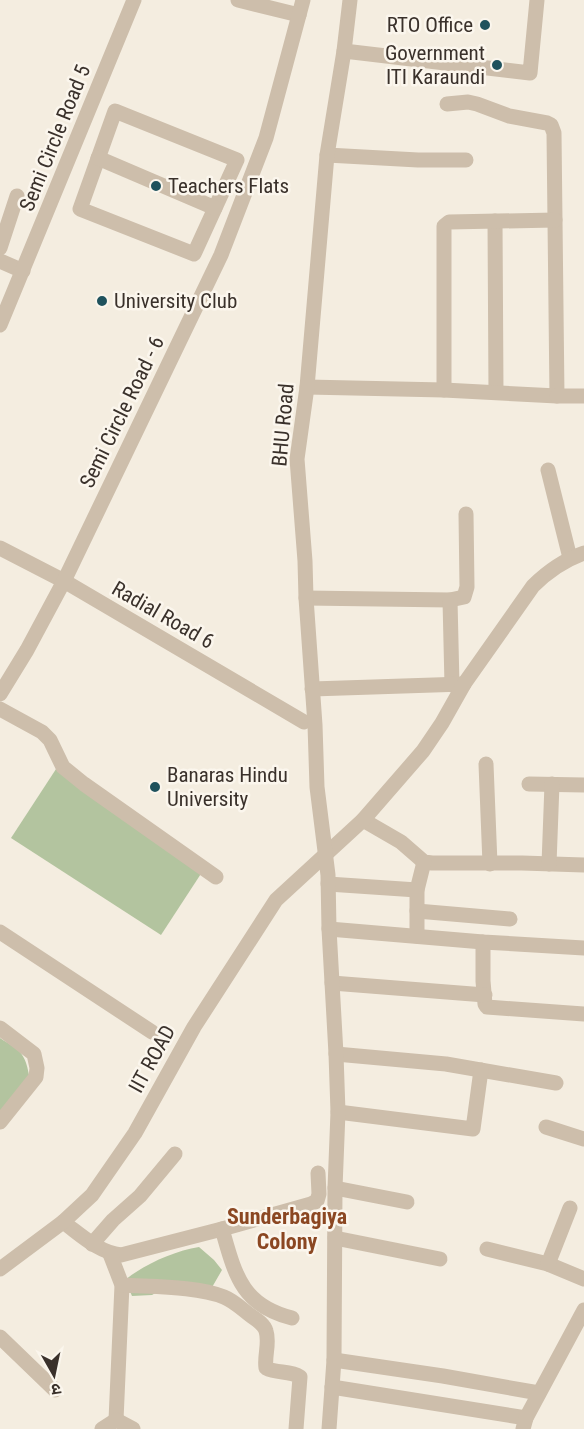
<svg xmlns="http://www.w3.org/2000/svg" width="584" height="1429" font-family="'Roboto Condensed','Noto Sans Devanagari',sans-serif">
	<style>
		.green { fill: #b3c49f }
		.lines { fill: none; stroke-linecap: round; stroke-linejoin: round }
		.minor { stroke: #cdbeab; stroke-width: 15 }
		.poi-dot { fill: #1f525d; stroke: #fbf6ed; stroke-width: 2 }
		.labels { text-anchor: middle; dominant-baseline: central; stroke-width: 5; stroke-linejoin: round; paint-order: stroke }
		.poi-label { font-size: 21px; fill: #3a312b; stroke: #fbf6ed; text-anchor: start }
		.street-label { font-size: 21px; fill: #3a312b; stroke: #fbf6ed }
		.neighbourhood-label { font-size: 22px; font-weight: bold; fill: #8b4722; stroke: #fbf6ed }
	</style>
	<rect width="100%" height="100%" fill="#f4ede0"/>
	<g class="green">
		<path d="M58 766 208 863 161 935 11 838Z"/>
		<path d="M0 1038C18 1050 25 1051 29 1075L0 1114Z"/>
		<path d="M199 1247 214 1260 222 1270 211 1289 167 1286 152 1295 132 1296 125 1280C145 1264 174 1251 199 1247Z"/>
	</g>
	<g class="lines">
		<g class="minor">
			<path d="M238 0 299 15"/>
			<path d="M344 51 530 73 537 0"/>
			<path d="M115 111 237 160 194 254 80 209Z"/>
			<path d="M327 155 418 160H466"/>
			<path d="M98 158 215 208"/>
			<path d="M495 221 496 392"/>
			<path d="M0 248 17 196"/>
			<path d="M0 261 23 271"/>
			<path d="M0 325 134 0"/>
			<path d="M307 387 444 390 557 396 554 133 551 125 547 123 509 116 477 104 468 102 447 104"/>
			<path d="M444 390V226L449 222 555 220"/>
			<path d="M557 396H584"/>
			<path d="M548 470 570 558"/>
			<path d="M0 548 64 581 304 722"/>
			<path d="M306 598 450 600 464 597 467 587 466 514"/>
			<path d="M450 600 452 685"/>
			<path d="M312 689 464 684"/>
			<path d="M0 694 27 650 64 581 221 255 266 138 303 0"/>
			<path d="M0 709 42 732 50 740 63 767 84 784 216 877"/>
			<path d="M486 764 490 864"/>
			<path d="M529 784 584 785"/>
			<path d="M363 820 401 842 424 862 432 863H522L584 865"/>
			<path d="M549 864 552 784"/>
			<path d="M328 884 417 890"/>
			<path d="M417 911 510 919"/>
			<path d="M329 929 483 942 584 948"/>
			<path d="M0 932 152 1032"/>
			<path d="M417 936V890L424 862"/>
			<path d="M483 942V981L485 1004 487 1007 584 1014"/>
			<path d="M332 983 485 995"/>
			<path d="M0 1028 34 1054 37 1068 36 1077 0 1122"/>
			<path d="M336 1054 446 1064 556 1083"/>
			<path d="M338 1112 473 1129 481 1070"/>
			<path d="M546 1127 584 1139"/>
			<path d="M335 1188 407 1202"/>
			<path d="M63 1222C81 1235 98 1252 121 1255L222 1229 311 1204 317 1201 319 1194 318 1173"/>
			<path d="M222 1229C235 1274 241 1305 292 1318"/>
			<path d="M335 1238 440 1259"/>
			<path d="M92 1244 113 1220 140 1196 175 1154"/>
			<path d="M487 1249 548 1264 584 1279"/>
			<path d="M110 1254 122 1285 116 1420"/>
			<path d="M548 1264 570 1208"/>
			<path d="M0 1269 63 1222 92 1195 135 1133 194 1027 276 900 363 820 423 751 442 723 464 684 533 586C548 571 564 560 584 553"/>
			<path d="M122 1285C151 1287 197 1286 224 1297 234 1301 242 1309 250 1315 256 1319 264 1324 266 1331 270 1343 264 1356 266 1368 277 1374 290 1370 300 1377L296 1429"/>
			<path d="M0 1337 55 1390"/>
			<path d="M334 1360 443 1376 539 1393"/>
			<path d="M332 1387 526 1418"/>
			<path d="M102 1429 116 1420 133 1429"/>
			<path d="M329 1429 334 1360 335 1188 338 1112 336 1054 329 929 328 875 317 787 315 725 306 598 305 561 297 459 307 387 327 155 344 51 350 0"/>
			<path d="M523 1429 526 1418 584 1310"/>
		</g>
	</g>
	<g class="poi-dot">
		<circle cx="485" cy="25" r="6"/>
		<circle cx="497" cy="65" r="6"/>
		<circle cx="156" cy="186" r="6"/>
		<circle cx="102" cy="301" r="6"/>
		<circle cx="155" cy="787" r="6"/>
	</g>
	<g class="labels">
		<g class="poi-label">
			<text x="473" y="25" text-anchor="end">RTO Office</text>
			<text x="485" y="53" text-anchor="end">Government<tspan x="485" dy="24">ITI Karaundi</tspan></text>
			<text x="168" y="186">Teachers Flats</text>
			<text x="114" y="301">University Club</text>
			<text x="167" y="775">Banaras Hindu<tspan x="167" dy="24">University</tspan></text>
		</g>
		<g class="street-label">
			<text transform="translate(55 138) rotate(-68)">Semi Circle Road 5</text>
			<text transform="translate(122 412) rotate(-64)">Semi Circle Road - 6</text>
			<text transform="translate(283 425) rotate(-85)">BHU Road</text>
			<text transform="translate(163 615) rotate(30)">Radial Road 6</text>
			<text transform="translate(152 1059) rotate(-61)">IIT ROAD</text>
		</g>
		<g class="neighbourhood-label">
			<text x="287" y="1216">Sunderbagiya<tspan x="287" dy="25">Colony</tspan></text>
		</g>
	</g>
	<g transform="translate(54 1375) rotate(171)" stroke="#fbf6ed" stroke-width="4.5" paint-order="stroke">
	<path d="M0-4.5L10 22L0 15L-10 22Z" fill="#3a312b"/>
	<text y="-9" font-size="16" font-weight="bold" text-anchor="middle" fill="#3a312b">उ</text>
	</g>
</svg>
